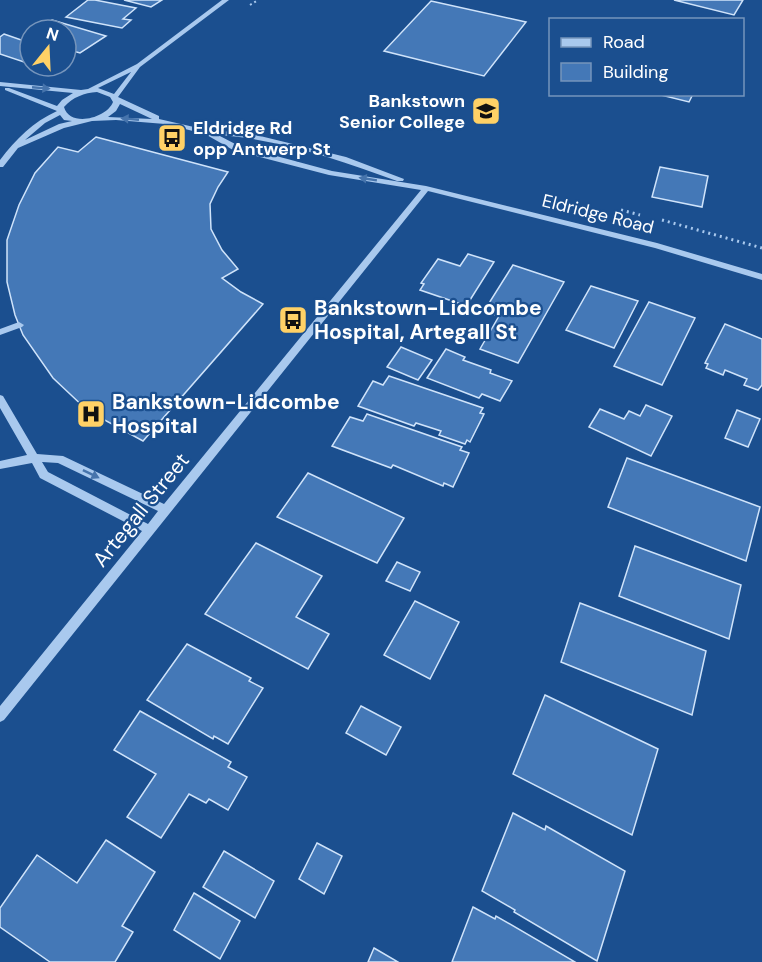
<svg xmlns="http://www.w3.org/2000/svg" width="762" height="962" font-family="'DM Sans',sans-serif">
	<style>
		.building { fill: #4478b7; stroke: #cfe3fa; stroke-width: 1.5 }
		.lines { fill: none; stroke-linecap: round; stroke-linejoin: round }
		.path-far1 { stroke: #a9c9ee; stroke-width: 2; stroke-dasharray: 2 3; stroke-linecap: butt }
		.path { stroke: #a9c9ee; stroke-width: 3; stroke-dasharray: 2 4; stroke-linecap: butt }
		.minor { fill: #a9c9ee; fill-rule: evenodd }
		.oneway { fill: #4674ac }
		.labels { text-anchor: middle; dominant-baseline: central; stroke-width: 4.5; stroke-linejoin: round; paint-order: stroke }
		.far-poi-label { font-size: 18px; font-weight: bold; fill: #fff; stroke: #1b4f8f; text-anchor: end }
		.far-street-label { font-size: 18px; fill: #fff; stroke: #1b4f8f }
		.poi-label { font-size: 21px; font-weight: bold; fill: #fff; stroke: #1b4f8f; text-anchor: start }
		.street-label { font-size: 21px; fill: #fff; stroke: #1b4f8f }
	</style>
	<rect width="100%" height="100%" fill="#1b4f8f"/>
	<g class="building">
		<path d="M88 0H95L136 8 123 19 131 20 122 28 66 17Z"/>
		<path d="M124 0H162L151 7Z"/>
		<path d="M674 0H743L734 15Z"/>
		<path d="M431 1 526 22 484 76 384 51Z"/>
		<path d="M52 20 106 36 80 53 66 49V30H35Z"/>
		<path d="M4 34 30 43V64L0 54V37Z"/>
		<path d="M657 94H693L689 102Z"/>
		<path d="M96 137 228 172 218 187 210 204 211 229 222 250 238 269 222 278 241 292 263 304 143 441 88 411 53 378 23 335 15 315 7 282V240L19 205 35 173 58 147 78 152Z"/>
		<path d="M660 167 708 176 702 207 652 197Z"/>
		<path d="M468 254 494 262 470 300 467 299 464 305 420 290 424 284 421 283 438 259 460 266Z"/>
		<path d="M513 265 564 282 518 363 480 349 499 316 484 311Z"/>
		<path d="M591 286 638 301 614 348 566 330Z"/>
		<path d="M649 302 695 318 662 385 614 366Z"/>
		<path d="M725 324 762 339V385L758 390 744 385 747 379 725 370 723 375 706 368 708 364 705 363Z"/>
		<path d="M401 347 432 360 418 380 387 367Z"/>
		<path d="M446 349 465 357 463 360 491 370 490 373 512 381 500 401 482 394 479 398 427 378Z"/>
		<path d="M389 376 483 408 480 413 484 414 470 442 467 440 465 444 439 435 441 431 416 423 414 426 358 406 373 381 383 385Z"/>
		<path d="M646 405 672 416 651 456 589 427 600 409 624 419 629 411 640 416Z"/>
		<path d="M737 410 760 419 748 447 725 438Z"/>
		<path d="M367 414 462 447 460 450 469 453 453 487 444 483 443 486 393 465 391 468 332 446 350 417 363 421Z"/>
		<path d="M627 458 760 507 746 561 608 507Z"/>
		<path d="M308 473 404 518 377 563 277 517Z"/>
		<path d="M256 543 322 576 296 617 329 634 308 669 205 614Z"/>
		<path d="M635 546 741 585 729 639 619 596Z"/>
		<path d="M397 562 420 572 410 591 386 581Z"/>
		<path d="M415 601 459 622 430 679 384 655Z"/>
		<path d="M580 603 706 651 692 715 561 662Z"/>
		<path d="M187 644 251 678 249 681 263 688 228 744 214 736 213 739 147 700Z"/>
		<path d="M545 695 658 749 632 835 513 774Z"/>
		<path d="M361 706 401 727 386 755 346 733Z"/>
		<path d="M140 711 231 762 228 767 247 777 228 810 209 799 206 803 189 794 161 838 127 817 156 774 114 750Z"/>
		<path d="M513 813 545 830 546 826 625 871 597 961 514 912 515 910 482 891Z"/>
		<path d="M106 840 155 872 122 926 133 932 115 962H50L0 927V908L37 855 77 883Z"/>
		<path d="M317 843 342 856 324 894 299 879Z"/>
		<path d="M224 851 274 881 255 918 203 887Z"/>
		<path d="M194 893 240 921 220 959 174 930Z"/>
		<path d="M473 907 495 919 496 916 575 962H452Z"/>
		<path d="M374 948 398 962H368Z"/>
	</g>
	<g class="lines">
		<path class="path-far1" d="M250 5 258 0"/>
		<g class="path">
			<path d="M621 210 640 215"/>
			<path d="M662 220 762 248"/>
		</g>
		<g class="minor">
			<path d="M222 0H229L140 67 118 97 159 116V119L207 130 248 133 346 157 404 179 403 181H397C339 160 279 139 218 135L239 146 332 171 426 186 657 243 762 274V280L655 248 428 191 4 720 0 722V706L142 531 40 478 32 463 0 469V461L27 455 0 408V395L3 396 37 454 63 456 164 504 421 190 329 175 233 150 205 134 165 124 116 120 92 121 64 128 18 148 3 167H0V160C16 139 33 122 57 111L5 90V88H9L57 106 62 100 73 93 0 86V82L81 90 88 89 137 64ZM131 72 114 94 98 88ZM97 92 110 97 113 102C107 118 70 128 64 107 73 97 84 93 97 92ZM120 104 152 119 108 117 116 111ZM60 115 64 120 72 121 59 124 25 140 45 123ZM42 462 58 463 158 511 148 524 48 472Z"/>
			<path d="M19 322 24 325 22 327 0 335V329Z"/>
		</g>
	</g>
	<defs><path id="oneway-solid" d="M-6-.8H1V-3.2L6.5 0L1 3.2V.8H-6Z" transform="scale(1.5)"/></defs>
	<g class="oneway">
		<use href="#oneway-solid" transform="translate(41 88) rotate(5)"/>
		<use href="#oneway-solid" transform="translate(130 119) rotate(-175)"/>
		<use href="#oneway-solid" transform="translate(368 179) rotate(-171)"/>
		<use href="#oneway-solid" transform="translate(91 474) rotate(26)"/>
	</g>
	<defs>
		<g id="school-square" transform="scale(1.5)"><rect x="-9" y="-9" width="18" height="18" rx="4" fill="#ffd166" stroke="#1b4f8f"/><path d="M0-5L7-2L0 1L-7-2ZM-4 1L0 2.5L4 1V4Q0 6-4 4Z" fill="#111"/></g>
		<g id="bus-square" transform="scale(1.5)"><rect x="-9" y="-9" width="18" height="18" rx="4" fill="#ffd166" stroke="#1b4f8f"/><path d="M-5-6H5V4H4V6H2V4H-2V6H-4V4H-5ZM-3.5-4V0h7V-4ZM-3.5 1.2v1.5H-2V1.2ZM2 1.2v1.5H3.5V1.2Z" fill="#111"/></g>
		<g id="hospital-square" transform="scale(1.5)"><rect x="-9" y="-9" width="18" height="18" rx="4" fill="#ffd166" stroke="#1b4f8f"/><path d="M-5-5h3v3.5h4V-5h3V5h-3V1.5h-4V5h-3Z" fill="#111"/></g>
	</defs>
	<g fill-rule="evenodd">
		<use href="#school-square" x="486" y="111"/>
		<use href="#bus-square" x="172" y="138"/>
		<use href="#bus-square" x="293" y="320"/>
		<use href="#hospital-square" x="91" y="414"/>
	</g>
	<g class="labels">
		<g class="far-poi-label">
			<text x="465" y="101">Bankstown<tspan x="465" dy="21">Senior College</tspan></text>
			<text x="193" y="128" text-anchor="start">Eldridge Rd<tspan x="193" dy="21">opp Antwerp St</tspan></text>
		</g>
		<g class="far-street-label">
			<text transform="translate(598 214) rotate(14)">Eldridge Road</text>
		</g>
		<g class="poi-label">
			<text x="314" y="308">Bankstown-Lidcombe<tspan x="314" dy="24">Hospital, Artegall St</tspan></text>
			<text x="112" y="402">Bankstown-Lidcombe<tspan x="112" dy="24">Hospital</tspan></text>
		</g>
		<g class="street-label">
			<text transform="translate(141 510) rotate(-51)">Artegall Street</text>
		</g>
	</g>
	<rect x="549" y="18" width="195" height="78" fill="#1b4f8f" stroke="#7695bc" stroke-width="1.5"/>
	<rect x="561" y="38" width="30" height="9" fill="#a9c9ee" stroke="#7695bc" stroke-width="1.5"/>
	<text x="603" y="48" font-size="18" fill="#ffffff">Road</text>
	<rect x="561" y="63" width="30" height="18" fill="#4478b7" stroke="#7695bc" stroke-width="1.5"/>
	<text x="603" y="78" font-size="18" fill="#ffffff">Building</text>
	<g transform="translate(48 48) rotate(18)"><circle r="28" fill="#1b4f8f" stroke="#7695bc" stroke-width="1.5"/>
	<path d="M0-4.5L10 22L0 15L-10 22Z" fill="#ffd166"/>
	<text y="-9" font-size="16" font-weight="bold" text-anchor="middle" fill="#ffffff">N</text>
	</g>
</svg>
